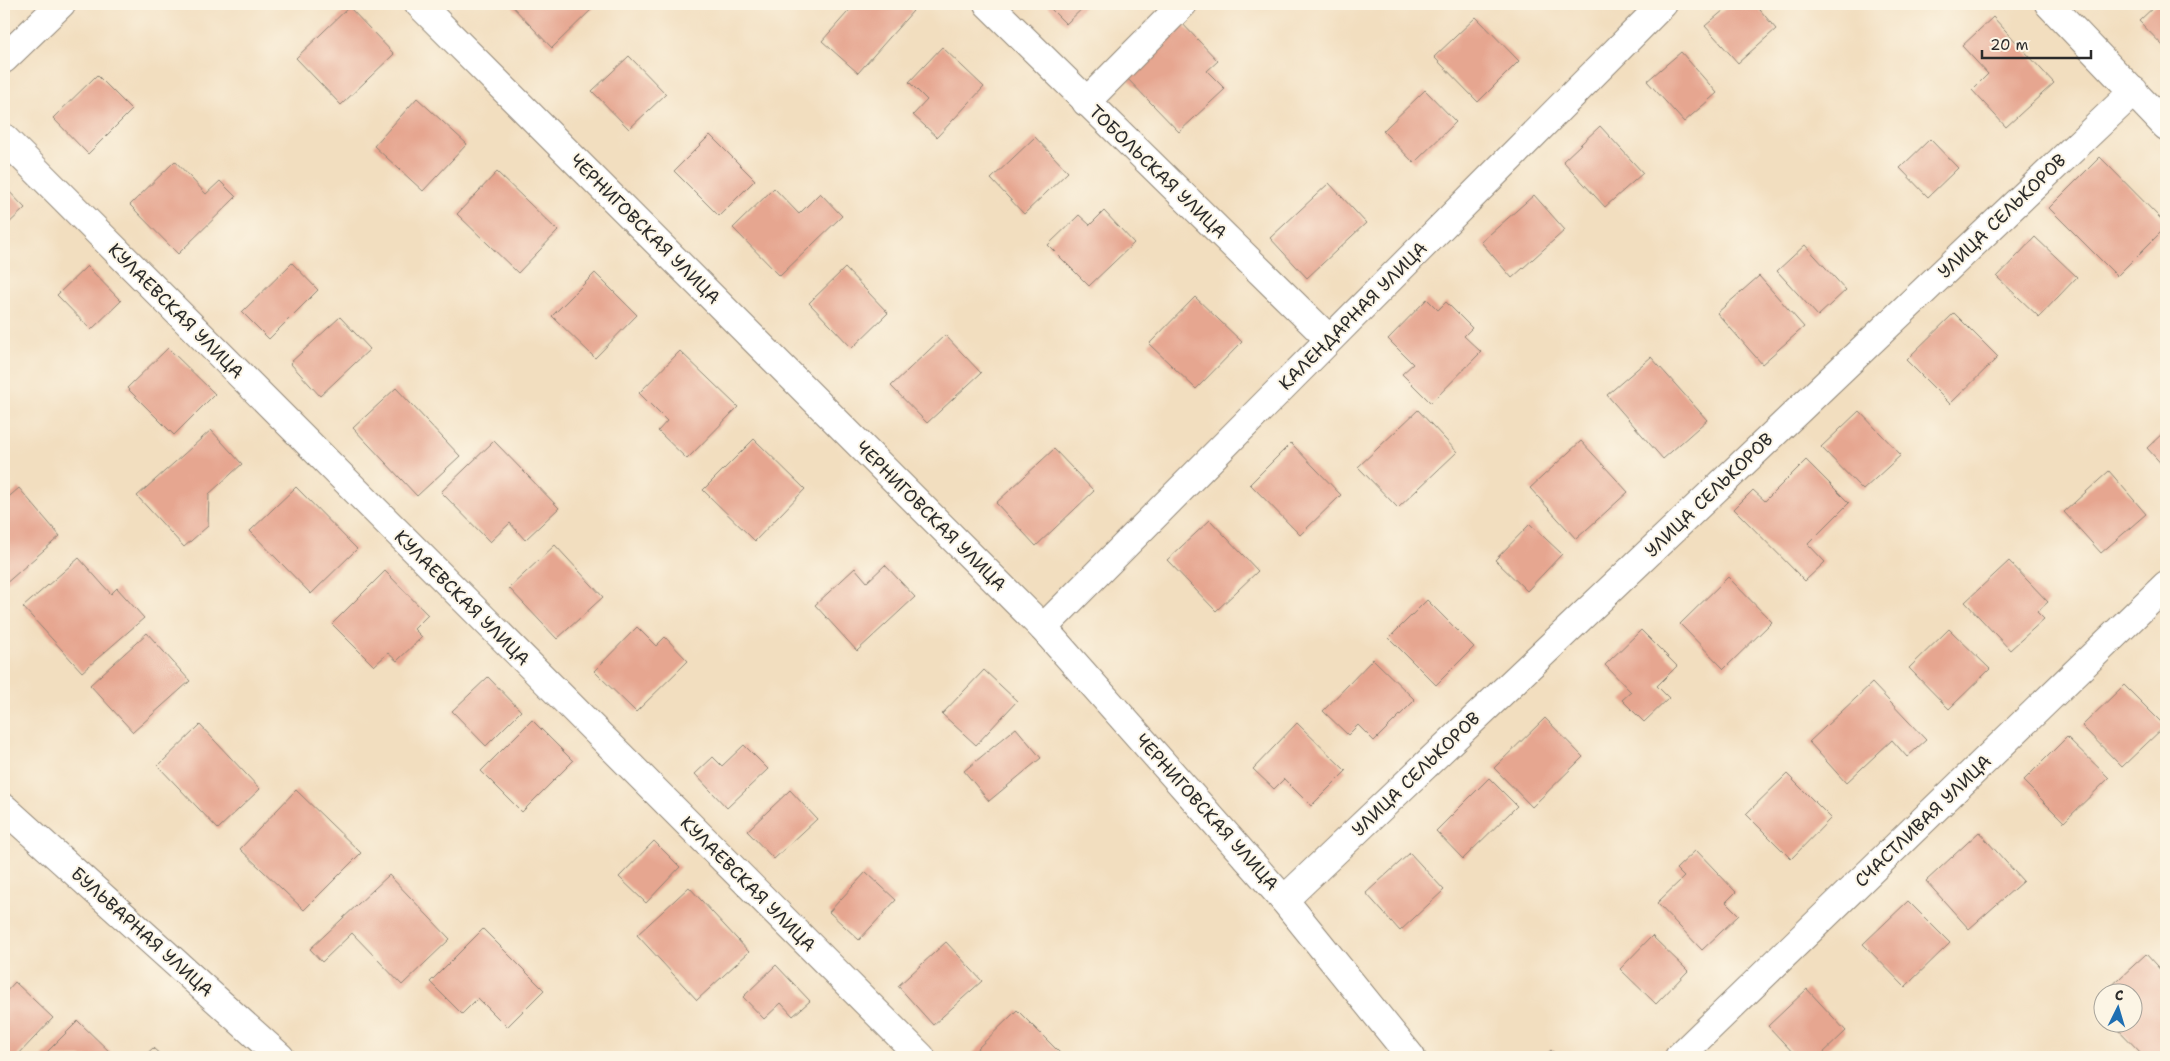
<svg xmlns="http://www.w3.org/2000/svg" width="2170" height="1061" font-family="'Shantell Sans',sans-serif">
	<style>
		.building { fill: #e6a690 }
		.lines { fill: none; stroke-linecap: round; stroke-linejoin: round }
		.street-casing { stroke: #8e8475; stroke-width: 30 }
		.street { stroke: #fff; stroke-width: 28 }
		.labels { text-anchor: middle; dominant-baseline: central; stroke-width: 4; stroke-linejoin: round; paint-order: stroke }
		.street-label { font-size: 18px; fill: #2b2b2b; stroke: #fcf5e5 }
	</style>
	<rect width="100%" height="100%" fill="#fcf5e5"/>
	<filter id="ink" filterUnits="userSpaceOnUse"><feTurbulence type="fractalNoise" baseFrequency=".02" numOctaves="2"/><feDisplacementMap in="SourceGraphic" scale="10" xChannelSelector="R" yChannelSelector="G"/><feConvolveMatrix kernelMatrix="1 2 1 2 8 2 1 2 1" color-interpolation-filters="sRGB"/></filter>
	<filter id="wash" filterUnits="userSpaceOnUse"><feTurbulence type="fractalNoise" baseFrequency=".0096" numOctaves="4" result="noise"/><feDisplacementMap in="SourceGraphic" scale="20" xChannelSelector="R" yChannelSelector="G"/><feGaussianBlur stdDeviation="1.12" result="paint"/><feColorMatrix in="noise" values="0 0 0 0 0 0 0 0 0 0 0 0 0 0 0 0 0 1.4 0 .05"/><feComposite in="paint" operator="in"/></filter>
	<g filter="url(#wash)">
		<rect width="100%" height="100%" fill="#f2debf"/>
		<g id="blocks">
			<g class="building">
				<path d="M510 4H597L552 48Z"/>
				<path d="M855 4H905L913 11 858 73 822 41Z"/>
				<path d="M1046 4H1087L1066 24Z"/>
				<path d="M1731 4H1755L1776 29 1738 63 1705 26Z"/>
				<path d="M2157 4H2166V49L2139 21Z"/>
				<path d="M349 7 394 54 341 105 296 58Z"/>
				<path d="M1476 17 1519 61 1478 102 1434 57Z"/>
				<path d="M1993 17 2054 83 2006 127 1972 90 1988 74 1962 46Z"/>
				<path d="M1179 20 1218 61 1207 71 1225 89 1179 132 1123 74Z"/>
				<path d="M942 47 984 87 937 137 913 115 927 100 909 82Z"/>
				<path d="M1681 52 1717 93 1684 122 1647 81Z"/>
				<path d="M629 56 666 94 629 129 592 91Z"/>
				<path d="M97 75 132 110 88 154 53 118Z"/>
				<path d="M1425 90 1456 122 1414 163 1383 131Z"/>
				<path d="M417 98 467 144 423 191 374 146Z"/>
				<path d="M1600 126 1643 173 1605 207 1563 161Z"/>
				<path d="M710 135 755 180 719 216 674 171Z"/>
				<path d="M1035 137 1068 172 1024 214 991 179Z"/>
				<path d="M1930 139 1958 168 1928 197 1900 168Z"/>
				<path d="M2100 157 2166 224V227L2117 276 2049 208Z"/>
				<path d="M175 161 206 194 220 181 236 197 178 254 130 205Z"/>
				<path d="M497 172 558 231 518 273 457 214Z"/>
				<path d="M1329 183 1366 223 1307 278 1270 238Z"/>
				<path d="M4 186 25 208 4 228Z"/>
				<path d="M774 188 799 214 820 193 842 216 780 276 733 228Z"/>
				<path d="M1534 195 1565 230 1512 278 1481 242Z"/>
				<path d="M1104 211 1134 243 1089 286 1048 245 1079 215 1090 225Z"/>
				<path d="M2035 237 2077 277 2039 317 1997 277Z"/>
				<path d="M1805 245 1846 290 1818 316 1777 271Z"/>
				<path d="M292 263 318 290 269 339 242 312Z"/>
				<path d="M87 266 121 301 91 330 57 295Z"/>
				<path d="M845 268 888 313 852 348 809 303Z"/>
				<path d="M595 273 637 315 595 358 552 316Z"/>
				<path d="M1759 276 1804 327 1762 364 1717 313Z"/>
				<path d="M1195 297 1242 342 1196 389 1149 344Z"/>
				<path d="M1427 299 1438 310 1446 302 1472 328 1464 336 1481 352 1431 403 1402 374 1413 364 1388 339Z"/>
				<path d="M1954 313 1998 357 1950 404 1906 360Z"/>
				<path d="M340 317 370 349 320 396 290 363Z"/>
				<path d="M945 335 981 373 927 423 891 386Z"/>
				<path d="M168 348 215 394 174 435 127 388Z"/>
				<path d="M680 351 738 407 687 459 658 431 667 421 639 393Z"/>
				<path d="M1651 357 1707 420 1663 459 1607 395Z"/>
				<path d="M396 388 460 456 417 496 353 428Z"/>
				<path d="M1418 410 1457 452 1398 508 1358 467Z"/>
				<path d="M1859 411 1901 455 1863 490 1821 447Z"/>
				<path d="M211 430 242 464 209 494 208 526 184 547 137 496Z"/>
				<path d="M2166 430V469L2147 448Z"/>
				<path d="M754 439 805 489 755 541 703 490Z"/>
				<path d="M494 441 559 508 525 540 510 523 490 542 441 492Z"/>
				<path d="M1581 441 1628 492 1576 539 1530 488Z"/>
				<path d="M1291 443 1341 495 1300 535 1250 484Z"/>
				<path d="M1054 449 1094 491 1036 546 996 503Z"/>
				<path d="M1806 460 1849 503 1808 544 1825 562 1805 581 1734 509 1753 490 1765 501Z"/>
				<path d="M2109 471 2146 514 2101 553 2064 512Z"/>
				<path d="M296 487 357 549 311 594 250 531Z"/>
				<path d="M19 488 60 536 4 585V501Z"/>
				<path d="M1210 520 1258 571 1216 611 1167 560Z"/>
				<path d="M1530 524 1562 554 1527 591 1495 560Z"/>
				<path d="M555 545 603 597 557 639 509 588Z"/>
				<path d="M79 558 111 594 117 588 144 618 82 672 23 607Z"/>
				<path d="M2009 561 2048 602 2037 612 2044 619 2010 650 1965 602Z"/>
				<path d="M885 565 915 597 857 651 815 605 855 568 867 582Z"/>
				<path d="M385 571 428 615 414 629 422 637 397 661 388 653 374 666 332 624Z"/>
				<path d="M1728 577 1772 622 1724 669 1680 624Z"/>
				<path d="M1427 600 1474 647 1436 685 1389 638Z"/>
				<path d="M637 627 656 646 665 637 688 661 636 712 594 671Z"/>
				<path d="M1949 629 1990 669 1949 709 1909 668Z"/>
				<path d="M1641 630 1677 666 1657 686 1669 698 1644 722 1622 700 1631 692 1605 665Z"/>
				<path d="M147 633 190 681 133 732 90 685Z"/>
				<path d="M1373 659 1415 700 1374 741 1358 725 1348 735 1323 711Z"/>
				<path d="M984 670 1017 701 976 745 942 714Z"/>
				<path d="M488 677 521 711 486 746 452 711Z"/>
				<path d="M1872 683 1926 740 1907 757 1892 740 1846 783 1809 742Z"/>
				<path d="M2124 685 2165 726 2122 767 2082 726Z"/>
				<path d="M1545 718 1583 757 1532 807 1494 768Z"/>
				<path d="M532 720 573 761 522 812 481 771Z"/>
				<path d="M1297 723 1346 771 1311 806 1284 779 1274 789 1253 769Z"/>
				<path d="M200 725 260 789 218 829 158 766Z"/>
				<path d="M1016 728 1041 758 989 801 964 771Z"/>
				<path d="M2067 737 2109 778 2064 822 2023 781Z"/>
				<path d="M744 745 768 769 727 808 695 774 713 757 722 766Z"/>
				<path d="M1787 774 1831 818 1791 859 1746 814Z"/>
				<path d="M1489 778 1517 806 1463 859 1436 831Z"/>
				<path d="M296 790 361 853 304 910 240 849Z"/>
				<path d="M790 790 817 819 774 859 747 831Z"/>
				<path d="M1979 832 2023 881 1969 929 1926 881Z"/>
				<path d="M654 841 680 867 646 903 619 877Z"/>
				<path d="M1696 850 1736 892 1726 902 1739 915 1702 950 1657 903 1684 877 1676 869Z"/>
				<path d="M1410 853 1444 890 1400 931 1366 893Z"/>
				<path d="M866 872 896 900 859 940 829 912Z"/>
				<path d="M389 875 450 939 402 985 352 933 322 962 310 949Z"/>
				<path d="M689 887 749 952 697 1000 637 935Z"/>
				<path d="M1908 901 1950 943 1905 987 1863 944Z"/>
				<path d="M483 929 544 990 507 1027 478 998 462 1014 430 982Z"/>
				<path d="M1652 936 1688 971 1656 1004 1620 969Z"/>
				<path d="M946 942 982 981 933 1025 898 986Z"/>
				<path d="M2146 954 2166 976V1049L2157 1057H2145L2113 1024H2132V994H2110L2107 990Z"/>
				<path d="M776 965 810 1001 793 1016 781 1003 764 1019 743 997Z"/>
				<path d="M15 982 53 1018 16 1057H4V994Z"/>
				<path d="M1807 989 1846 1031 1819 1057H1797L1768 1026Z"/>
				<path d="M1017 1010 1064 1057H975L972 1054Z"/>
				<path d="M78 1021 115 1057H42Z"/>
				<path d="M153 1048 163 1057H143Z"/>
				<path d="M1551 1050 1559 1057H1543Z"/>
			</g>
		</g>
	</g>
	<g filter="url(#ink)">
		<use href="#blocks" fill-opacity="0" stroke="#8e8475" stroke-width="1"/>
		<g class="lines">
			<g class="street-casing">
				<g id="street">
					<path d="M419 4 1043 628 1284 900 1411 1057"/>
					<path d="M988 4 1329 339"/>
					<path d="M2049 4 2166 126"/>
					<path d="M4 59 61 4"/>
					<path d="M1086 102 1183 4"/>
					<path d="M4 138 921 1057"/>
					<path d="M1043 628 1663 4"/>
					<path d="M4 808 280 1057"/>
					<path d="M1284 900 2134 91"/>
					<path d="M1679 1057 2166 585"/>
				</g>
			</g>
			<use href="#street" class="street"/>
		</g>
	</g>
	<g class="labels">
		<g class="street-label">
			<text transform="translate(1158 172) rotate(44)">ТОБОЛЬСКАЯ УЛИЦА</text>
			<text transform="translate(2002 216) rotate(-44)">УЛИЦА СЕЛЬКОРОВ</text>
			<text transform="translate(645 229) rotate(45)">ЧЕРНИГОВСКАЯ УЛИЦА</text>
			<text transform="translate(176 311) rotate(45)">КУЛАЕВСКАЯ УЛИЦА</text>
			<text transform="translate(1353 316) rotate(-45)">КАЛЕНДАРНАЯ УЛИЦА</text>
			<text transform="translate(1709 495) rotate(-44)">УЛИЦА СЕЛЬКОРОВ</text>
			<text transform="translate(931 516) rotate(45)">ЧЕРНИГОВСКАЯ УЛИЦА</text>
			<text transform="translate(462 598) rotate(45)">КУЛАЕВСКАЯ УЛИЦА</text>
			<text transform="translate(1416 774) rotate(-44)">УЛИЦА СЕЛЬКОРОВ</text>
			<text transform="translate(1207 812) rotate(48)">ЧЕРНИГОВСКАЯ УЛИЦА</text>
			<text transform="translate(1923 821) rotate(-44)">СЧАСТЛИВАЯ УЛИЦА</text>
			<text transform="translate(748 884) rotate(45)">КУЛАЕВСКАЯ УЛИЦА</text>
			<text transform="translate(142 932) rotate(42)">БУЛЬВАРНАЯ УЛИЦА</text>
		</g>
	</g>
	<rect width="2170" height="1061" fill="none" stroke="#fcf5e5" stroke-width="20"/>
	<g transform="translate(2118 1008) rotate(5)"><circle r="24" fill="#fcf5e5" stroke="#a8a49b"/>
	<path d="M0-4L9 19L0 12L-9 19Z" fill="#1f6fb2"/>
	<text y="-8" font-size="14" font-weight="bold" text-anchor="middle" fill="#2b2b2b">С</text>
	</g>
	<path d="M1982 50v8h109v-8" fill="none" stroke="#2b2b2b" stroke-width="2.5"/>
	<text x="1990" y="50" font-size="15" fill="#2b2b2b" stroke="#fcf5e5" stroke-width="4" paint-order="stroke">20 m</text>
</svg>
